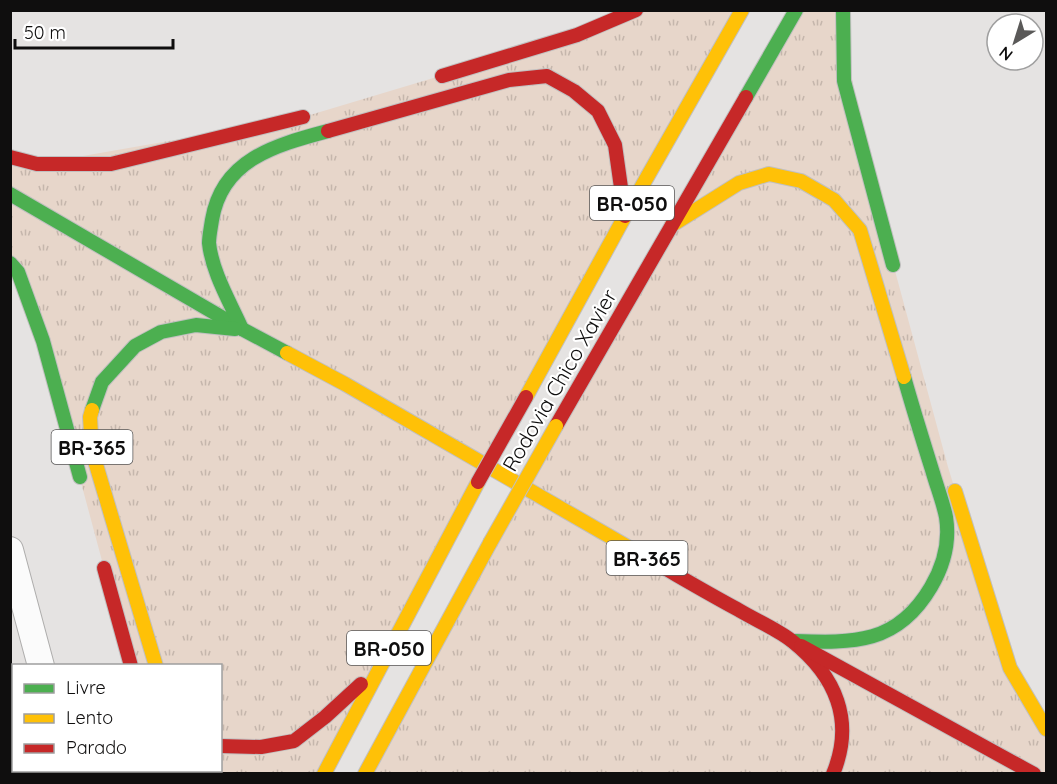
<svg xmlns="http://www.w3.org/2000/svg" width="1057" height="784" font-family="Quicksand,sans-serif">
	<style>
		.grass { fill: url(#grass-tufts) }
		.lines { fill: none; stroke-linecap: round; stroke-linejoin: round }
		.street-casing { stroke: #aeadac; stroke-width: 28 }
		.fast-casing { stroke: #c1c0c0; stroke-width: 16 }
		.slow-casing { stroke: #c1c0c0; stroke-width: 16 }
		.jam-casing { stroke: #c1c0c0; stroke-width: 16 }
		.street { stroke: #fbfbfb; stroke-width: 26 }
		.fast { stroke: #4caf50; stroke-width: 14 }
		.slow { stroke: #ffc107; stroke-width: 14 }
		.jam { stroke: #c62828; stroke-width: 14 }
		.slow-bridge-casing { stroke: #c1c0c0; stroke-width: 16; stroke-linecap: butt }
		.jam-bridge-casing { stroke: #c1c0c0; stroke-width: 16; stroke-linecap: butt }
		.slow-bridge { stroke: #ffc107; stroke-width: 14 }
		.jam-bridge { stroke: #c62828; stroke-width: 14 }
		.labels { text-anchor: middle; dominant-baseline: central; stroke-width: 4.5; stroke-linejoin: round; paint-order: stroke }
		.shield { fill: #fff; stroke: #575656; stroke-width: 1.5 }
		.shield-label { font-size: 20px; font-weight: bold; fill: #0f0e0e }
		.street-label { font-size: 21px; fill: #0f0e0e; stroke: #fff }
	</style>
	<defs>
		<pattern id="grass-tufts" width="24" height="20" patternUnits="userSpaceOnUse" patternTransform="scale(1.5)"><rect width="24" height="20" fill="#e7d6ca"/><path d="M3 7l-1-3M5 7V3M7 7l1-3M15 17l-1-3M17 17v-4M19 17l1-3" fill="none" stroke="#c5b6ac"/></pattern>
	</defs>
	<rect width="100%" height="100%" fill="#e5e3e2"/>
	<g class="grass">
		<path d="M636 11H742L324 773H160L159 771 220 770V666L130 665 43 341 11 263V157L37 164 300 118 577 35Z"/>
		<path d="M796 11H843L861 145 948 467 1010 668 1046 729V773L365 774Z"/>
	</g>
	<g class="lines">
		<g class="street-casing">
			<g id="street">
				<path d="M10 550 41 666"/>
				<path d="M69 770 70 774"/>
			</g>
		</g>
		<g class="fast-casing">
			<g id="fast">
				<path d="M843 10 844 81 893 265"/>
				<path d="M746 97 796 10"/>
				<path d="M10 194 242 329 287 353"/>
				<path d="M10 263 18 272 43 341 80 477"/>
				<path d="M242 329C230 302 212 272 209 243 209 236 211 227 212 220 222 159 276 145 328 131"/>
				<path d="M92 410 102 382 135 346 161 332 196 325 235 329"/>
				<path d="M792 641C853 643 897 645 931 587 944 565 950 542 946 517 943 502 937 487 933 473 923 441 913 409 904 377"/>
			</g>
		</g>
		<g class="slow-casing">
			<g id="slow">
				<path d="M672 225 739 183 769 174 801 181 834 200 860 230 904 377"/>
				<path d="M287 353 345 384 654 562"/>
				<path d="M526 397 625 216 742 10"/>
				<path d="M92 410 90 417 92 451 156 666"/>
				<path d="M955 491 1010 668 1046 729"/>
				<path d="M324 774 478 482"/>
				<path d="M365 774 490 543"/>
			</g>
		</g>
		<g class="jam-casing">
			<g id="jam">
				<path d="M442 76 577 35 636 10"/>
				<path d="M328 131 509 80 547 76 574 91 598 111 615 145 625 216"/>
				<path d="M10 157 37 164H111L303 117"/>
				<path d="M556 426 746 97"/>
				<path d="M654 562C682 578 709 594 737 609 755 620 777 629 792 641 836 676 855 721 833 774"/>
				<path d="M104 568 131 666"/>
				<path d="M801 646 1034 774"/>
				<path d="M220 746 261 747 294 741 325 717 361 684"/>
				<path d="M159 770 160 774"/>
			</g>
		</g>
		<use href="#street" class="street"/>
		<use href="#fast" class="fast"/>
		<use href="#slow" class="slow"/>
		<use href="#jam" class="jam"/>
		<g class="slow-bridge-casing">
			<path id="slow-bridge" d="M490 543 556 426"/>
		</g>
		<g class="jam-bridge-casing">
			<path id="jam-bridge" d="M478 482 526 397"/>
		</g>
		<use href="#slow-bridge" class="slow-bridge"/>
		<use href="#jam-bridge" class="jam-bridge"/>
	</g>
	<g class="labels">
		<g class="shield">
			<rect x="590" y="186" width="84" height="34" rx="4.5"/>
			<rect x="51.5" y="430" width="81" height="34" rx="4.5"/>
			<rect x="606.5" y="541" width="81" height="34" rx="4.5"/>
			<rect x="347" y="631" width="84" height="34" rx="4.5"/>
		</g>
		<g class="shield-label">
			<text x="632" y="203">BR-050</text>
			<text x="92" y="447">BR-365</text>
			<text x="647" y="558">BR-365</text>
			<text x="389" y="648">BR-050</text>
		</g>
		<g class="street-label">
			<text transform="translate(559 380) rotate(-60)">Rodovia Chico Xavier</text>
		</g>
	</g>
	<rect width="1057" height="784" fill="none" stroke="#0f0e0e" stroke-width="24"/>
	<rect x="12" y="664" width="210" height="108" fill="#ffffff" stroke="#9f9f9f" stroke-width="1.5"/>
	<rect x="24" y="684" width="30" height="9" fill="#4caf50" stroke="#9f9f9f" stroke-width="1.5"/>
	<text x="66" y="694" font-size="18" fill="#0f0e0e">Livre</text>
	<rect x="24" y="714" width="30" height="9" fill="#ffc107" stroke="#9f9f9f" stroke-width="1.5"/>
	<text x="66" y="724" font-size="18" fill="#0f0e0e">Lento</text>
	<rect x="24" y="744" width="30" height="9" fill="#c62828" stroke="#9f9f9f" stroke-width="1.5"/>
	<text x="66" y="754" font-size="18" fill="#0f0e0e">Parado</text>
	<g transform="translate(1015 42) rotate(218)"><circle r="28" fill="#ffffff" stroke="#9f9f9f" stroke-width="1.5"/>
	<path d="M0-4.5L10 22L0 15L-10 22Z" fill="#5a5958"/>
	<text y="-9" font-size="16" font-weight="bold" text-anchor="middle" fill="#0f0e0e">N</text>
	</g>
	<path d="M15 39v9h158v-9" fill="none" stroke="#0f0e0e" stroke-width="3"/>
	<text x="24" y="39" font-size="18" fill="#0f0e0e" stroke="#ffffff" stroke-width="4.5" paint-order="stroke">50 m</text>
</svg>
